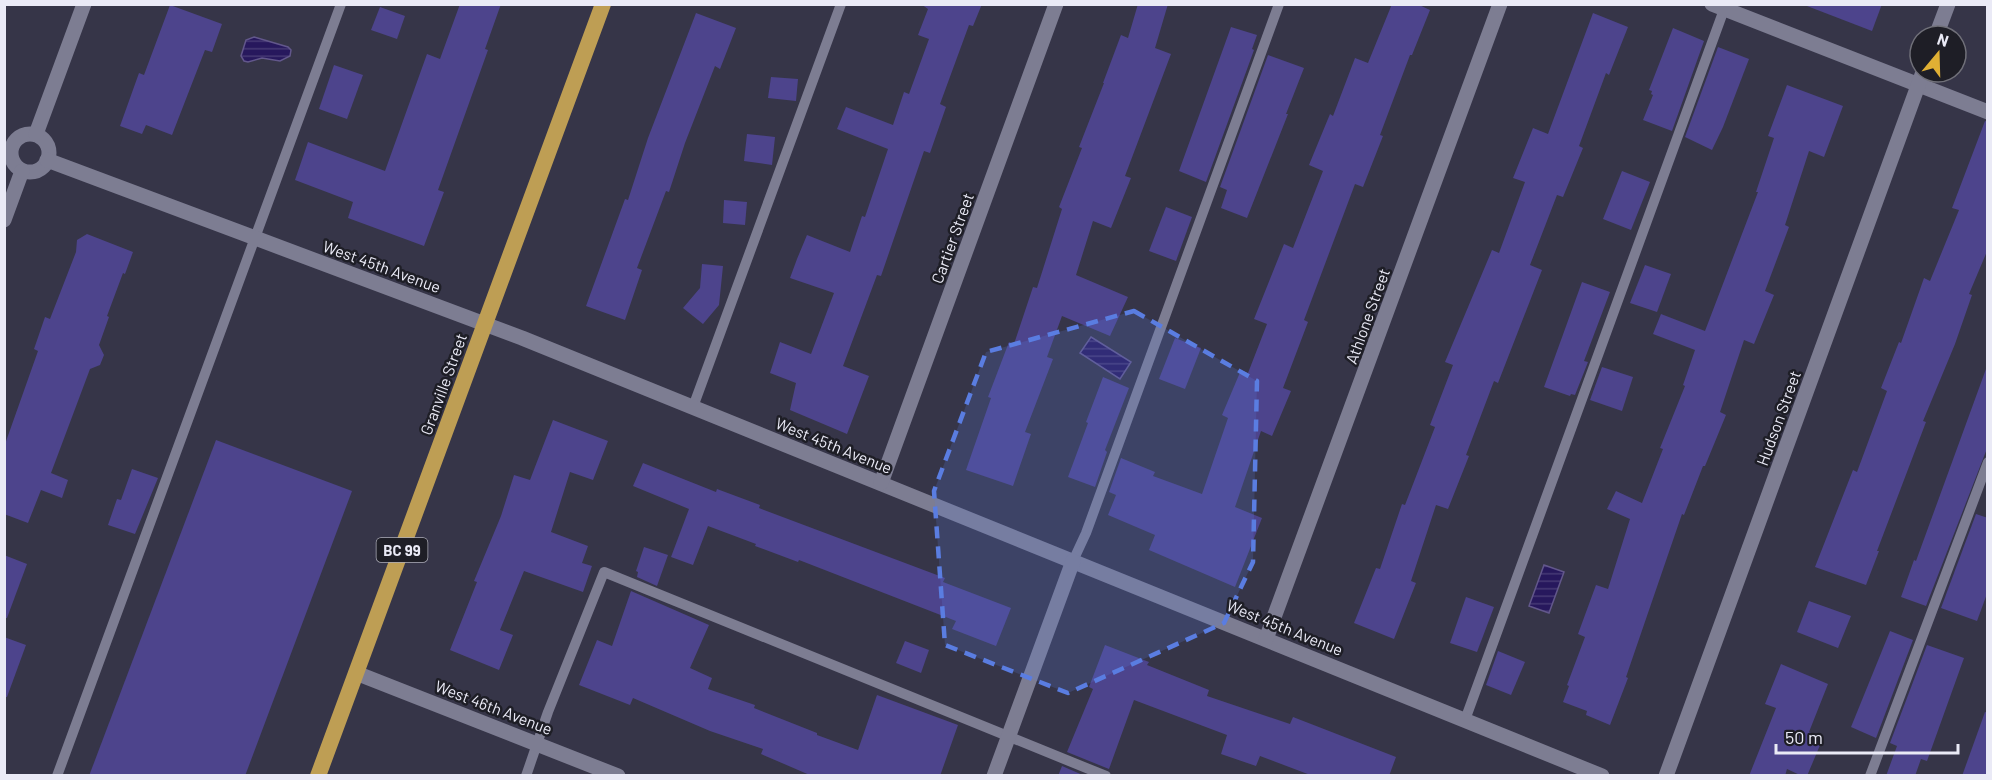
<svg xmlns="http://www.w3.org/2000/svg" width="1992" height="780" font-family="Barlow,sans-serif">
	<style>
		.water { fill: url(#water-rules); stroke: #62578b; stroke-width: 1.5 }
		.building { fill: #4d448c }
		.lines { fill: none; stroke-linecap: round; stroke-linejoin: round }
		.service { stroke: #7d7d92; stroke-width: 10 }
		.minor { stroke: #7d7d92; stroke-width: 15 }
		.trunk { stroke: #be9e54; stroke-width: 16 }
		.marked { fill: #5a7de1; fill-opacity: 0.2; stroke: #5a7de1; stroke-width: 4.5; stroke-dasharray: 12 8; stroke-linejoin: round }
		.labels { text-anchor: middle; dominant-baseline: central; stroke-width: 5; stroke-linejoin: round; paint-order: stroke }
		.shield { fill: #1e1e26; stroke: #adadb8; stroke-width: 1.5 }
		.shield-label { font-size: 15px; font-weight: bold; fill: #eaeaf6 }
		.street-label { font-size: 16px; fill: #eaeaf6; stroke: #1e1e26 }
	</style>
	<defs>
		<pattern id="water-rules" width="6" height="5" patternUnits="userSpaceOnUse" patternTransform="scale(1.5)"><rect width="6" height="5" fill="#27185d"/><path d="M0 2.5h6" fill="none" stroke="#463a75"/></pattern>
	</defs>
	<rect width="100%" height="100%" fill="#363548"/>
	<g class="water">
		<path d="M254 37 288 47 291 50 290 56 280 61 262 58 248 62 244 61 241 56 246 40Z"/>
		<path d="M1091 337 1131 362 1120 379 1080 353Z"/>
		<path d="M1544 565 1564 572 1549 613 1529 606Z"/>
	</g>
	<g class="building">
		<path d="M460 4H501L485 49 488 50 438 190 444 192 424 246 348 218 353 202 295 180 308 142 385 171 427 54 440 59Z"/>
		<path d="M921 4H982L973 26 969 25 940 104 946 107 930 153 924 151 881 276 877 275 843 366 869 376 847 434 790 410 796 383 770 373 780 342 811 354 834 293 790 278 797 259 807 235 850 252 862 216 865 217 888 149 837 129 846 107 893 125 904 92 909 94 929 39 918 35 928 9Z"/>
		<path d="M1138 4H1168L1155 48 1171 54 1125 176 1131 178 1111 228 1093 221 1076 275 1128 297 1110 336 1062 316 1047 357 1053 359 1025 432 1031 434 1013 486 966 470 991 398 988 397 1009 342 1014 344 1033 287 1037 288 1062 209 1059 207 1082 148 1079 147 1104 83H1103L1121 35 1128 38Z"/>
		<path d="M1392 4H1417L1430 10 1412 55H1410L1380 135 1383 136 1363 187 1355 184 1304 320 1308 322 1283 388 1291 391 1272 436 1261 431 1235 507 1262 518 1235 587 1149 550 1155 535 1108 515 1116 495 1109 492 1121 458 1155 472 1153 476 1202 494 1228 418 1222 415 1241 370 1248 373 1267 324 1254 319 1284 244 1293 248 1323 171 1309 165 1330 114 1333 116 1355 58 1368 63Z"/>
		<path d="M1807 4H1882L1872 31 1807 6Z"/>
		<path d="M170 5 222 24 212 52 205 50 172 135 146 125 142 134 120 126 139 73 144 75Z"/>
		<path d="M380 7 405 16 397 39 371 30Z"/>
		<path d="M696 13 736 28 720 69 715 66 685 143 669 192 666 191 637 268 642 270 625 320 586 306 625 199 628 200 648 138Z"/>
		<path d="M1593 13 1628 27 1609 75 1606 73 1579 146 1583 148 1563 197 1557 195 1530 265 1542 270 1498 383 1494 381 1466 455 1469 456 1448 509 1436 505 1411 581 1416 583 1394 639 1354 623 1376 568 1380 569 1402 504 1405 505 1435 427 1430 425 1453 365 1445 362 1492 250 1499 253 1525 182 1513 178 1533 128 1548 134Z"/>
		<path d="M1231 27 1257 35 1252 49 1254 50 1206 182 1179 171Z"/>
		<path d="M1673 28 1704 41 1672 131 1643 120 1653 95 1651 94 1652 91 1649 90Z"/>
		<path d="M1718 47 1749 59 1723 127 1712 150 1685 137Z"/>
		<path d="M1268 55 1304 68 1286 114H1288L1247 218 1221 208 1227 190 1220 187Z"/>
		<path d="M334 65 363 75 347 119 319 109Z"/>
		<path d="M771 77 798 79 796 101 768 98Z"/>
		<path d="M1787 85 1843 106 1824 157 1809 151 1785 225 1789 227 1765 291 1774 295 1754 344 1744 340 1720 412 1726 415 1705 466H1703L1684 515 1682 514 1626 677 1628 678 1610 725 1586 715 1587 711 1563 702 1569 686 1567 685 1585 637 1578 634 1596 585 1608 589 1630 519 1607 509 1616 491 1642 503 1663 449 1660 448 1685 386 1683 385 1695 350 1653 334 1661 314 1705 331 1758 192H1756L1774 138 1768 136Z"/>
		<path d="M1985 121 1988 122V249L1969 294 1972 295 1955 344 1923 421 1926 422 1877 551H1879L1866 585 1815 567 1853 470 1857 472 1887 391 1881 388 1899 342 1901 343 1924 278 1930 281 1959 210 1952 208Z"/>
		<path d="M747 134 775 137 772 165 744 161Z"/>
		<path d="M1622 171 1650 182 1631 230 1603 219Z"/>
		<path d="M724 200 747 202 745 225 723 223Z"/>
		<path d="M1166 207 1192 217 1176 261 1149 251Z"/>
		<path d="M87 234 133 252 125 274 123 273 107 316 109 317 99 345 104 355 100 365 90 369 51 473 68 480 62 498 41 490 28 523 4 514V447L38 351 34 349 45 317 50 319 76 252 77 240Z"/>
		<path d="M702 264 723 266 719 305 703 324 683 308 700 288Z"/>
		<path d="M1645 265 1671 274 1657 312 1630 303Z"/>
		<path d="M1582 282 1610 292 1584 361 1588 362 1575 395 1571 394 1570 396 1544 387Z"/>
		<path d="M1175 338 1201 348 1185 389 1159 379Z"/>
		<path d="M1602 367 1633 377 1622 411 1590 400Z"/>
		<path d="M1986 369H1988V446L1926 606 1901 597 1914 560 1916 561Z"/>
		<path d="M1103 377 1129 388 1105 450 1107 452 1095 487 1068 477 1088 423 1086 422Z"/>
		<path d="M553 420 608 441 593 480 570 472 551 532 588 546 582 563 592 566 583 592 524 571 500 630 513 635 499 670 450 650 477 582 474 581 501 516 514 475 530 480Z"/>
		<path d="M216 440 352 491 245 776H89Z"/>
		<path d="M643 463 716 492 717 489 760 505 759 508 945 578 943 582 1011 608 996 646 952 629 956 621 799 560 798 562 755 546 756 544 708 526 693 565 671 557 689 509 633 486Z"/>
		<path d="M132 469 158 478 135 534 108 525 117 499 121 500Z"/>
		<path d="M1976 514 1988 518V591L1977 621 1941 608Z"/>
		<path d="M644 547 668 555 657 586 637 577 638 572 636 571Z"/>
		<path d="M4 555 27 564 7 618H4Z"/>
		<path d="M631 591 709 625 690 668 712 678 708 689 755 705 754 708 817 733V735L858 750 877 695 958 725 940 776H812L761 754 763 749 710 731 633 698 630 705 579 685 597 640 612 646Z"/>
		<path d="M1466 597 1494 607 1477 652 1450 643Z"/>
		<path d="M1809 601 1851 616 1838 648 1797 632Z"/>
		<path d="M1890 631 1913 640 1876 738 1851 727Z"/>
		<path d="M4 637 26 645 7 697H4Z"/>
		<path d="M905 641 929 650 921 673 896 663Z"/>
		<path d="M1105 645 1149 662 1147 665 1209 690 1207 696 1290 724 1293 717 1396 757 1389 776H1313L1260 756 1256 766 1221 754 1227 735 1134 700 1109 769 1067 752 1093 689 1089 687Z"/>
		<path d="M1927 645 1964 658 1927 761 1921 759 1915 776H1886L1897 746 1890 743Z"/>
		<path d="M1498 651 1525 662 1511 695 1486 685Z"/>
		<path d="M1781 664 1828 684 1809 732 1823 738 1807 776H1802L1787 769 1785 776H1749L1776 708 1765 704Z"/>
		<path d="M1985 712 1988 713V776H1962Z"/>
		<path d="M1062 766 1085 776H1058Z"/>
	</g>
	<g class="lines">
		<g class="service">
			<path d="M693 407 841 4"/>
			<path d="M1073 561 1086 533 1279 4"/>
			<path d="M1465 720 1726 4"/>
			<path d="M57 776 341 4"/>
			<path d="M526 776 548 712 604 572 1106 776"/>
			<path d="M1870 776 1988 462"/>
		</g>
		<g class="minor">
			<path d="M1712 4 1988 112"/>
			<path d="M1936 36 1948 4"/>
			<circle cx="30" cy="153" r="19"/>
			<path d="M36 134 84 4"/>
			<path d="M47 160 522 338 1602 776"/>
			<path d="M4 220 22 171"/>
			<path d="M881 483 1056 4"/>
			<path d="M1266 639 1500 4"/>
			<path d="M356 673 618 776"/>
			<path d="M994 776 1073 561"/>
			<path d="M1666 776 1923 72"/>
		</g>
		<path class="trunk" d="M318 776 603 4"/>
	</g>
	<path class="marked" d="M1134 311 1257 381 1253 562 1224 623 1068 693 945 645 934 491 986 352Z"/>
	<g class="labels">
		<rect class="shield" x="376.5" y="538" width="51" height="24" rx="4.5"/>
		<g class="shield-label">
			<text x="402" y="550">BC 99</text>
		</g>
		<g class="street-label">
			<text transform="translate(952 238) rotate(-70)">Cartier Street</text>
			<text transform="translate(382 266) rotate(20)">West 45th Avenue</text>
			<text transform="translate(1367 316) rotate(-70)">Athlone Street</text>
			<text transform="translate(443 384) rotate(-70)">Granville Street</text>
			<text transform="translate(1778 418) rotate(-70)">Hudson Street</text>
			<text transform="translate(834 445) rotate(22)">West 45th Avenue</text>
			<text transform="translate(1285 627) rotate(22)">West 45th Avenue</text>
			<text transform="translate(494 707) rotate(21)">West 46th Avenue</text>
		</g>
	</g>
	<rect width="1992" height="780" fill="none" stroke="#eaeaf6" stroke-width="12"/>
	<g transform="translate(1938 54) rotate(19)"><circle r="28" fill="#1e1e26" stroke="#707079" stroke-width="1.5"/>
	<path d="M0-4.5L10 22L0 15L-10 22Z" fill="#e0b034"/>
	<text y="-9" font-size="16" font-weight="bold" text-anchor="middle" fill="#eaeaf6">N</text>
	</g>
	<path d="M1776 744v9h182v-9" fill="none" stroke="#eaeaf6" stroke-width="3"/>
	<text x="1785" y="744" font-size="18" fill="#eaeaf6" stroke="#1e1e26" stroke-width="4.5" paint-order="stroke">50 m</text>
</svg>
